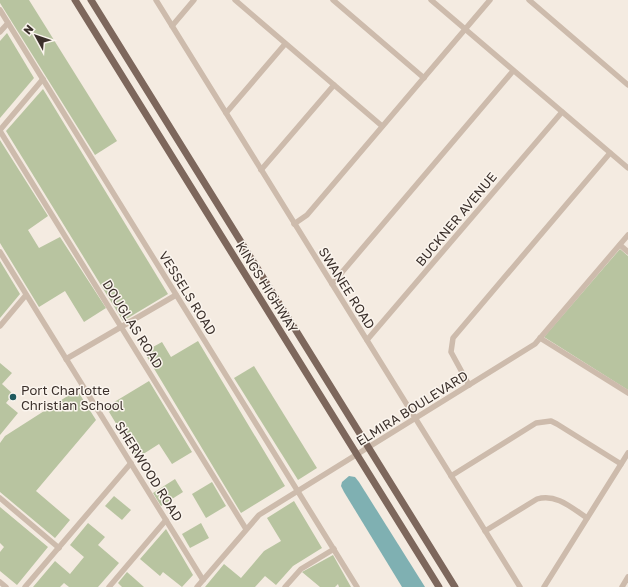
<svg xmlns="http://www.w3.org/2000/svg" width="628" height="587" font-family="'Golos Text',sans-serif">
	<style>
		.green { fill: #b8c4a0 }
		.water { fill: #7fb0b2 }
		.lines { fill: none; stroke-linecap: round; stroke-linejoin: round }
		.minor { stroke: #cdbbac; stroke-width: 5.5 }
		.major { stroke: #7d675c; stroke-width: 7 }
		.poi-dot { fill: #1f5a5e; stroke: #fbf5ee; stroke-width: 1.5 }
		.labels { text-anchor: middle; dominant-baseline: central; stroke-width: 3; stroke-linejoin: round; paint-order: stroke }
		.street-label { font-size: 13px; fill: #3b302b; stroke: #fbf5ee }
		.poi-label { font-size: 13px; fill: #3b302b; stroke: #fbf5ee; text-anchor: start }
	</style>
	<rect width="100%" height="100%" fill="#f4ebe1"/>
	<g class="green">
		<path d="M0 0H29L117 141 95 155 0 3Z"/>
		<path d="M7 33 34 78 0 118V41Z"/>
		<path d="M43 89 168 294 123 321 6 131Z"/>
		<path d="M0 140 48 216 28 230 39 248 60 237 106 308 84 322 65 291 39 307 0 243Z"/>
		<path d="M620 249 628 256V390L544 337Z"/>
		<path d="M0 261 20 294 0 318Z"/>
		<path d="M198 341 285 486 241 513 144 352 162 342 171 357Z"/>
		<path d="M0 363 12 373 2 384 13 394 6 403 18 413 0 435Z"/>
		<path d="M254 366 317 468 298 480 234 378Z"/>
		<path d="M149 381 192 452 172 464 159 444 137 458 106 407Z"/>
		<path d="M77 390 96 420 36 491 70 520 55 538 0 492V443L5 436Z"/>
		<path d="M175 479 183 492 161 506 153 493Z"/>
		<path d="M212 482 226 506 206 518 192 494Z"/>
		<path d="M114 496 131 510 122 520 105 506Z"/>
		<path d="M294 501 322 548 293 566 276 585 265 576 255 587H205L224 564 241 578 264 551 281 541 267 518Z"/>
		<path d="M0 507 48 547 17 585 0 571V552L4 547 0 543Z"/>
		<path d="M88 523 105 537 98 545 119 563 98 587H69L64 583 60 587H33L55 561 70 574 84 557 70 545Z"/>
		<path d="M201 523 209 538 190 548 182 534Z"/>
		<path d="M166 529 193 575 182 587 163 572 160 576 140 559Z"/>
		<path d="M333 555 351 587H339L338 584 335 587H320L302 572Z"/>
		<path d="M127 572 144 587H122L118 583Z"/>
	</g>
	<path class="water" d="M349 476 355 477 359 482 425 587H402L344 492 341 486 342 482Z"/>
	<g class="lines">
		<g class="minor">
			<path d="M156 0 520 587"/>
			<path d="M235 0 382 126"/>
			<path d="M333 0 424 78"/>
			<path d="M431 0 628 168"/>
			<path d="M529 0 628 85"/>
			<path d="M0 10 357 587"/>
			<path d="M172 26 194 0"/>
			<path d="M0 32 8 23"/>
			<path d="M226 113 285 44"/>
			<path d="M0 130 43 79"/>
			<path d="M0 131 246 529"/>
			<path d="M261 170 334 85"/>
			<path d="M294 224 307 215 490 0"/>
			<path d="M620 245 628 252"/>
			<path d="M0 252 203 580"/>
			<path d="M332 284 513 71"/>
			<path d="M0 326 26 295"/>
			<path d="M540 338 628 393"/>
			<path d="M367 340 562 112"/>
			<path d="M66 359 176 295"/>
			<path d="M469 385 451 352 453 338 610 153"/>
			<path d="M451 476 536 423 551 421 557 424 621 464"/>
			<path d="M0 498 59 548"/>
			<path d="M485 531 537 499C556 493 572 508 587 518"/>
			<path d="M0 582 6 587"/>
			<path d="M25 587 131 463"/>
			<path d="M109 587 166 520"/>
			<path d="M197 587 259 515 535 344 628 235"/>
			<path d="M285 587 301 569 334 549"/>
			<path d="M544 587 628 453"/>
			<path d="M622 587 628 577"/>
		</g>
		<g class="major">
			<path d="M75 0 439 587"/>
			<path d="M91 0 455 587"/>
		</g>
	</g>
	<circle class="poi-dot" cx="13" cy="397" r="4"/>
	<g class="labels">
		<g class="street-label">
			<text transform="translate(456 219) rotate(-50)">BUCKNER AVENUE</text>
			<text transform="translate(267 287) rotate(58)">KINGS HIGHWAY</text>
			<text transform="translate(347 288) rotate(58)">SWANEE ROAD</text>
			<text transform="translate(188 293) rotate(58)">VESSELS ROAD</text>
			<text transform="translate(133 324) rotate(58)">DOUGLAS ROAD</text>
			<text transform="translate(412 408) rotate(-32)">ELMIRA BOULEVARD</text>
			<text transform="translate(149 471) rotate(58)">SHERWOOD ROAD</text>
		</g>
		<g class="poi-label">
			<text x="21" y="390">Port Charlotte<tspan x="21" dy="15">Christian School</tspan></text>
		</g>
	</g>
	<g transform="translate(36 36) rotate(310)" stroke="#fbf5ee" stroke-width="3" paint-order="stroke">
	<path d="M0-3L7 15L0 10L-7 15Z" fill="#3b302b"/>
	<text y="-6" font-size="11" font-weight="bold" text-anchor="middle" fill="#3b302b">N</text>
	</g>
</svg>
